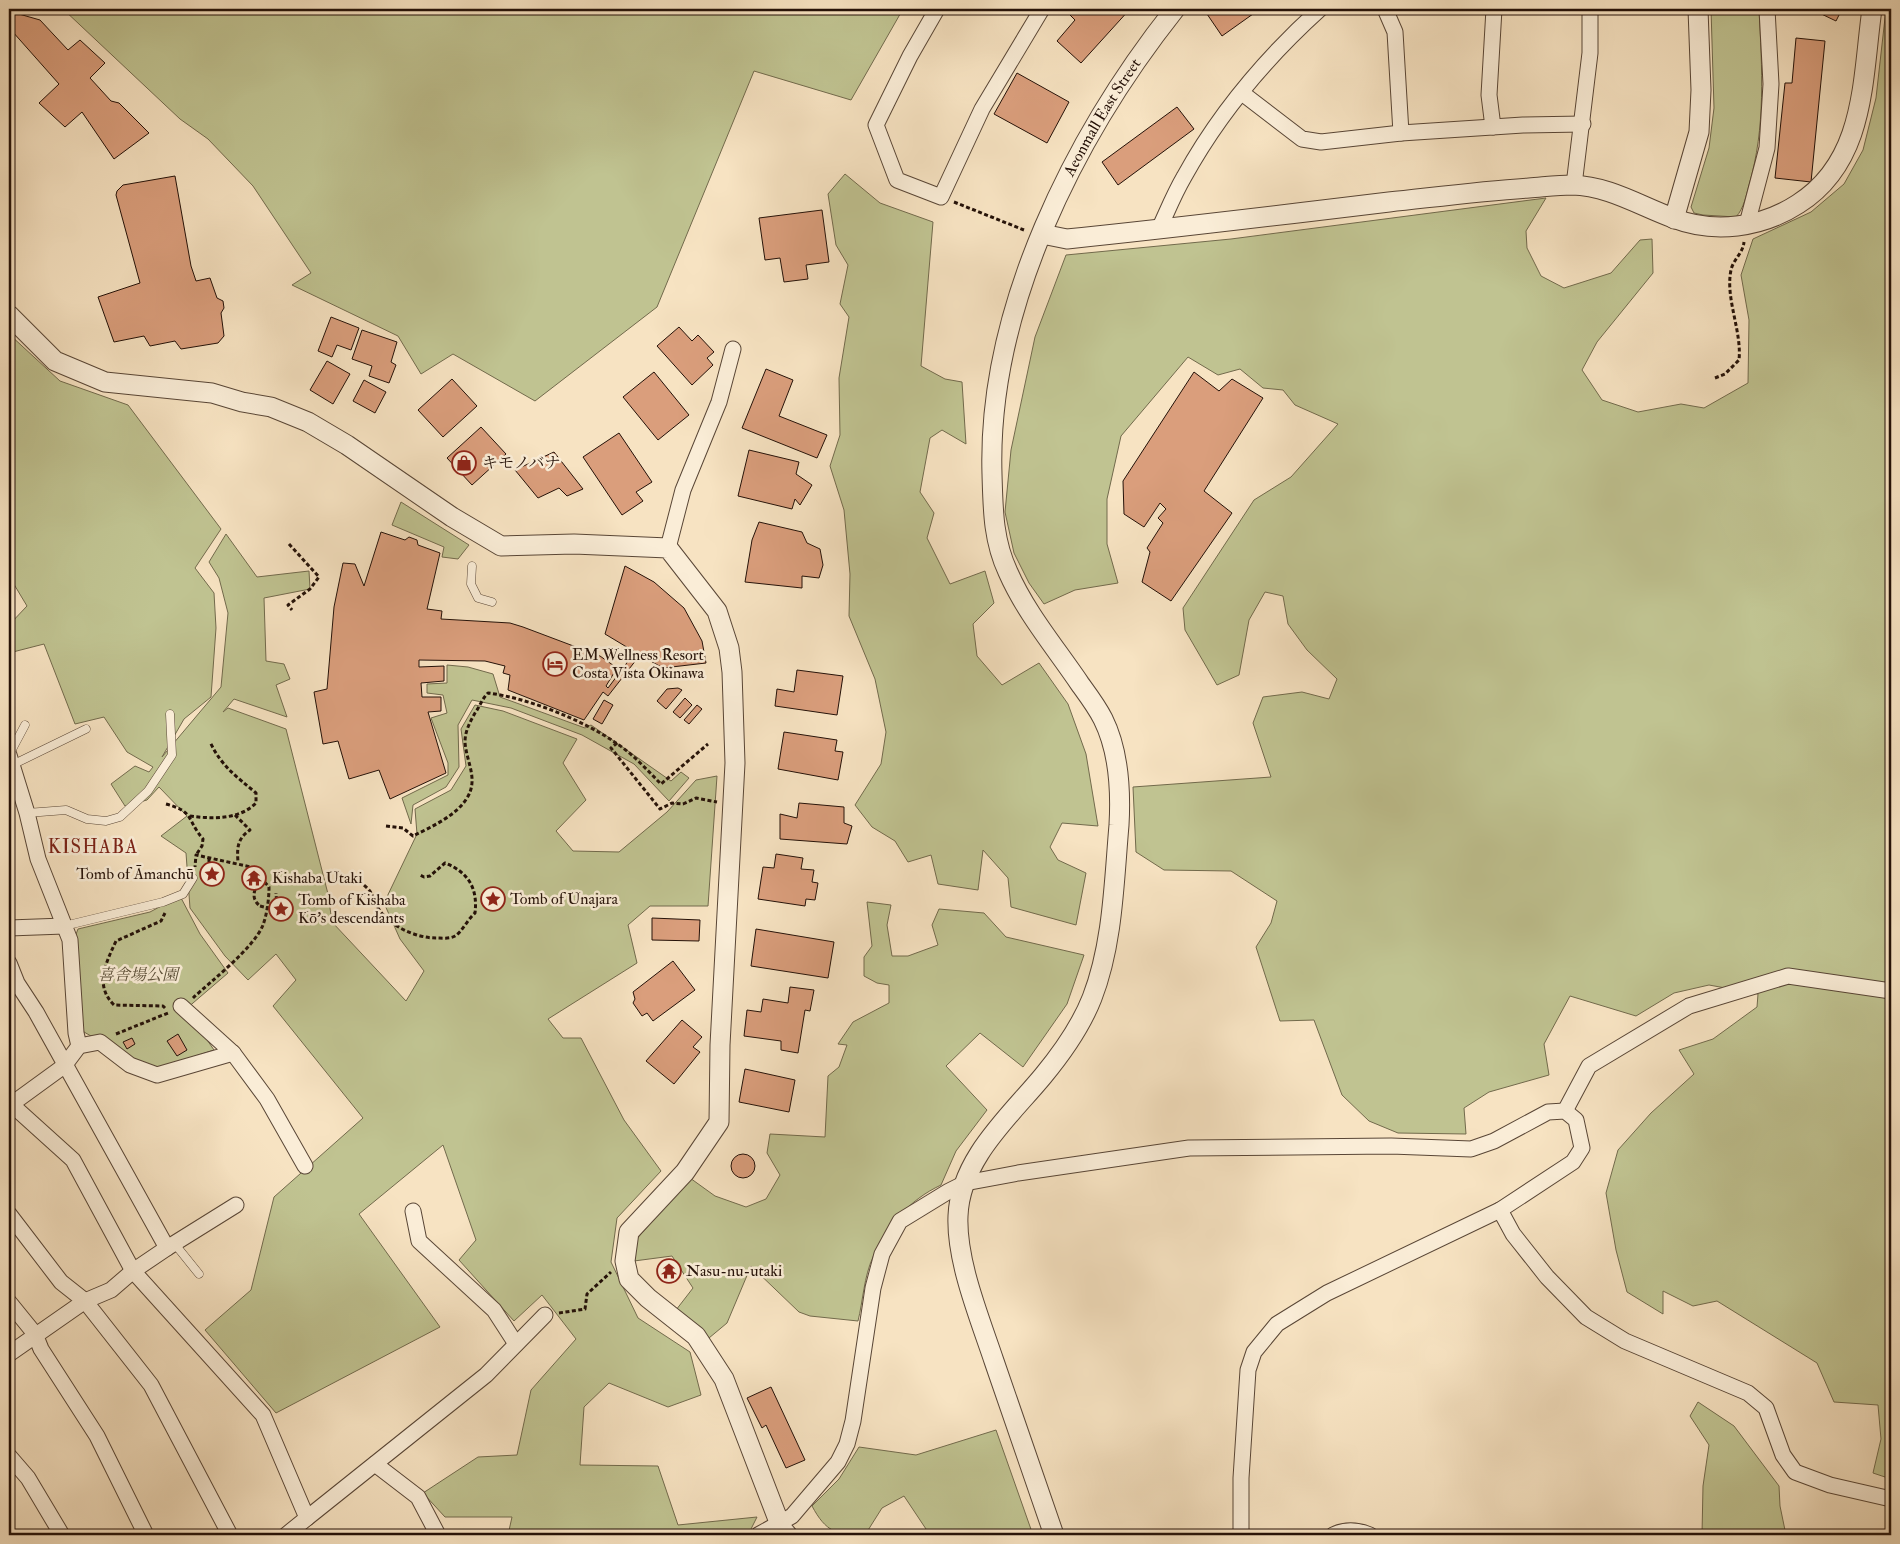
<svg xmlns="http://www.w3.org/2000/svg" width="1900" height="1544" font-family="'IM FELL Double Pica','Noto Serif JP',serif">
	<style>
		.green { fill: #c0c391; stroke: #726a4c }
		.building { fill: #da9e7c; stroke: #241108 }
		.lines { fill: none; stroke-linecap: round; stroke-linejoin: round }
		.service-casing { stroke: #594636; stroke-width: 9 }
		.minor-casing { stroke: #594636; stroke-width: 17 }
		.tertiary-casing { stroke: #594636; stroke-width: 21 }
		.path { stroke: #241108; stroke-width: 3; stroke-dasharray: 4 2.5; stroke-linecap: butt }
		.service { stroke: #faedd7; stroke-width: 8 }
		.minor { stroke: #faedd7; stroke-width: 15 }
		.tertiary { stroke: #faedd7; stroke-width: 19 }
		.path-bridge { stroke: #241108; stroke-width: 3; stroke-dasharray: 4 2.5; stroke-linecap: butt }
		.labels { text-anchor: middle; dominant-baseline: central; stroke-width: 5; stroke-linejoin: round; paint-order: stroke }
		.street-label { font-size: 16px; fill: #241108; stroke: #faedd7 }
		.poi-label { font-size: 16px; fill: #241108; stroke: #faedd7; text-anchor: start }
		.park-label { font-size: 16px; font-style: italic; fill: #5b4f38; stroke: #faedd7 }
		.quarter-label { font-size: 19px; letter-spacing: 1px; fill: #7a1f14; stroke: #faedd7 }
	</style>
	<rect width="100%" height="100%" fill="#f7e3c2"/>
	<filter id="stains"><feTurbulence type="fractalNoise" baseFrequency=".004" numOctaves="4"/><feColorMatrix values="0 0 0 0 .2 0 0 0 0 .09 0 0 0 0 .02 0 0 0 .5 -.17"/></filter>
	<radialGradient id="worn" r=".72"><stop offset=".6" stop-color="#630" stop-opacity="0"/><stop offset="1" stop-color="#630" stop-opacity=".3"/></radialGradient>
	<g class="green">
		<path d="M63 9H903L851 100 754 71 657 307 535 401 453 354 421 374 398 336 292 285 311 273 253 186 208 139 180 119Z"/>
		<path d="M1711 9H1759C1762 69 1766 127 1749 185 1746 196 1744 208 1736 217L1703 215 1694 213 1691 207 1709 148 1714 108Z"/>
		<path d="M1886 9H1891V1479L1873 1473 1881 1439 1878 1405 1834 1402 1817 1363 1717 1301 1693 1306 1663 1291V1314L1627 1292 1616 1250 1606 1193 1618 1150 1651 1113 1694 1074 1679 1050 1713 1039 1757 1007 1758 994 1709 985 1674 993 1636 1016 1570 996 1544 1044 1549 1075 1489 1092 1464 1108 1466 1134 1398 1133 1369 1121 1342 1095 1314 1020 1280 1021 1256 947 1271 923 1277 901 1231 871 1164 870 1136 852 1133 787 1271 777 1253 723 1263 697 1302 692 1329 699 1337 679 1307 650 1288 624 1283 596 1265 592 1249 620 1239 675 1217 685 1185 630 1183 608 1254 500 1291 477 1338 424 1295 405 1283 390 1263 388 1240 369 1218 375 1188 357 1121 436 1107 499V544L1118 583 1075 590 1044 604 1029 583 1014 553 1005 512 1011 450 1035 337 1066 255 1231 239 1546 198 1526 231 1527 248 1541 276 1564 288 1611 273 1640 240 1652 239 1653 273 1597 342 1582 370 1602 400 1638 412 1681 404 1704 408 1748 383 1749 320 1741 275 1753 239 1811 212 1844 184 1863 150 1876 98Z"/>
		<path d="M845 174 880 203 933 222 921 366 945 379 962 382 966 444 942 430 930 438 920 492 934 513 927 538 950 584 985 571 994 603 973 624 977 656 1002 685 1039 663 1068 704 1086 754 1098 826 1062 823 1050 847 1058 860 1086 873 1076 925 1011 907 1008 878 983 850 978 890 938 884 931 855 908 862 895 841 872 827 855 805 881 764 886 732 875 679 849 616 850 574 844 510 830 466 840 435 839 378 849 317 840 304 848 265 836 245 828 194Z"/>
		<path d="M9 334 60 381 128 405 221 529 195 568 214 593 216 628 211 697 184 719 162 757 221 687 228 613 219 578 209 562 226 534 257 577 309 571 310 589 264 598 266 661 284 664 290 679 276 685 287 717 234 699 223 712 228 708 286 729 328 894 332 922 406 1001 424 971 400 939 384 903 417 834 415 809 451 790 466 766 461 729 475 705 503 711 577 739 563 763 586 800 556 831 573 851 619 852 667 812 696 780 717 776 708 906H650L628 925 637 963 548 1019 563 1038H581L624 1120 661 1171 617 1218 611 1262 638 1318 690 1352 701 1395 668 1407 609 1383 584 1407 580 1465 658 1466 678 1525 757 1517 748 1535H508L512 1517H445L423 1493 478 1457 517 1455 531 1390 576 1339 542 1295 514 1321 459 1260 476 1240 443 1145 359 1214 440 1327 276 1413 205 1330 251 1290 274 1197 363 1118 273 1006 296 980 276 954 248 980 225 956 190 908 186 853 161 836 187 816 159 787 147 800 125 806 111 784 135 766 149 772 153 767 127 752 104 717 75 724 44 644 9 653V625L27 606 9 576Z"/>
		<path d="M401 502 469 545 458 559 442 557 444 547 392 525Z"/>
		<path d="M447 665 468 667 493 674 500 697 585 728 591 725 671 781 681 772 689 778 669 801 634 764 582 735 511 708 472 700 458 725 459 767 446 787 413 805 411 824 402 798 448 775V763L431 718 447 713 443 695 427 693V684L447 683Z"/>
		<path d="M180 896 200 934 228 973 186 1009 214 1050 156 1069 138 1063 84 1032 80 1025 75 937 78 929 150 912Z"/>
		<path d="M867 902 891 905 887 925 892 956H908L938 945 932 925 939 909 984 913 1006 937 1084 955 1067 1004 1023 1067 980 1033 946 1066 987 1110 956 1151 941 1185C909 1200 887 1226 873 1257 864 1276 863 1301 858 1321L810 1316 799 1312 751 1266 727 1323 709 1338 699 1326 676 1310 693 1288 672 1256 634 1261V1242L690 1178 715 1196 746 1207 766 1199 780 1175 767 1153 770 1134 825 1137 828 1076 839 1067 847 1045 838 1044 853 1022 889 1003V985L877 983 864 976V957L872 946Z"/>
		<path d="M1698 1402 1734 1426 1779 1486 1780 1506 1786 1535H1702L1703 1486 1709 1445 1690 1416Z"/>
		<path d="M996 1430 1033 1535H930L904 1496 882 1508 865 1535C836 1535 826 1532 812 1506L839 1479 859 1447 916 1455Z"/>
	</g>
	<g class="building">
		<path d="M1071 9H1130L1081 63 1057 41 1075 20 1067 12Z"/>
		<path d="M1215 9H1260L1222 36 1207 14Z"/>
		<path d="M1811 9H1842L1836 21Z"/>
		<path d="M12 12 40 20 68 50 80 40 105 63 90 78 111 101 119 103 149 133 114 159 82 112 65 127 39 103 59 84 12 31Z"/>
		<path d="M1796 38 1825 41 1811 182 1775 178 1785 83H1792Z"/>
		<path d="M1017 73 1069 102 1047 143 994 114Z"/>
		<path d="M1177 107 1194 129 1118 185 1102 162Z"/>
		<path d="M175 176 191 266 196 281 210 278 217 298 223 301 224 308 221 313 224 336 218 343 181 349 175 341 150 346 144 336 114 342 98 297 140 283 116 195 117 191 123 185Z"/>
		<path d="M822 210 829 262 806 265 808 279 784 282 780 258 765 260 759 218Z"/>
		<path d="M331 317 359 328 351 350 337 345 332 357 318 351Z"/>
		<path d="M679 327 692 341 698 335 714 352 707 358 713 365 692 385 657 346Z"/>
		<path d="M362 330 397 342 391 362 396 365 389 383 369 376 372 366 352 359Z"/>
		<path d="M327 361 350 374 333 404 310 390Z"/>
		<path d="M766 369 793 380 779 416 827 435 817 458 742 428Z"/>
		<path d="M654 372 689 415 658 440 623 397Z"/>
		<path d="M1194 372 1219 391 1232 379 1263 398 1204 491 1232 513 1171 601 1142 582 1150 552 1147 548 1163 523 1158 518 1166 509 1160 503 1144 527 1124 514 1123 481Z"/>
		<path d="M452 379 477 406 443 437 418 410Z"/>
		<path d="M364 380 386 392 375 413 353 401Z"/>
		<path d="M481 427 506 454 472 485 447 458Z"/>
		<path d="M619 433 652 482 636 492 643 501 622 515 583 457Z"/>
		<path d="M749 450 799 462 796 474 812 485 800 505 795 499 792 509 738 496Z"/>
		<path d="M554 452 583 489 567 496 559 488 538 498 515 470Z"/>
		<path d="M759 522 802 532 807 543 820 549 823 565 819 578 802 576V588L745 582 752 540Z"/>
		<path d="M381 532 405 540 409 537 417 540 418 545 440 553 427 609 442 611 441 619 510 623 523 627 600 656 617 668 606 686 608 688 635 652 605 634 625 566 654 582 684 608 702 641 706 663 663 668 640 655 608 696 603 692 584 720 508 690 510 675 503 673 505 666 485 661 419 660V667L444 666V681L421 683 422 697H441V711L428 712 446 773 390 799 379 770 349 779 338 741 323 744 314 692 327 689 334 607 343 563 355 564 364 586Z"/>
		<path d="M797 670 843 676 837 715 775 706 777 689 794 692Z"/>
		<path d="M678 688 682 690 666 709 657 701 667 689Z"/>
		<path d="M685 698 692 705 680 718 673 712Z"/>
		<path d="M604 700 613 705 602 724 593 719Z"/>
		<path d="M697 705 702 709 689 724 684 720Z"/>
		<path d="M784 732 837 740 835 751 843 752 838 780 778 769Z"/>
		<path d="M799 803 844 807V823L852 826 847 844 780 839V814L797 818Z"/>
		<path d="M776 854 803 858 801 869 814 870 812 882 818 883 815 900 806 899 805 906 758 899 763 867 774 868Z"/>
		<path d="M652 918 700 920 699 941 652 940Z"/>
		<path d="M756 929 834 942 828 978 751 966Z"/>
		<path d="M673 961 695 990 653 1021 647 1013 642 1016 633 1003 635 999 633 992Z"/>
		<path d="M790 987 814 990 810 1011 805 1010 798 1053 781 1050V1041L744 1036 747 1010 761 1012 763 999 788 1003Z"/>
		<path d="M682 1020 702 1037 693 1047 700 1052 674 1084 646 1061Z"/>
		<path d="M178 1034 187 1050 177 1056 167 1041Z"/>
		<path d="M132 1038 135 1044 127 1049 123 1042Z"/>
		<path d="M745 1069 795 1080 789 1112 739 1102Z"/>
		<circle cx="743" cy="1166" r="12"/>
		<path d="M771 1387 805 1460 786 1468 766 1425 762 1428 747 1398Z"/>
	</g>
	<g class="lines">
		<g class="service-casing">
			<g id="service">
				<path d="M472 566 471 584 478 598 492 602"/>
				<path d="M9 755 25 725"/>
				<path d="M12 765 86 729"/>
				<path d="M27 813 66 810 87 819 106 821 120 817 148 791 172 755 170 714"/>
				<path d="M64 926 163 902 183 894 193 878"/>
				<path d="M174 1243 199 1274"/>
			</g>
		</g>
		<g class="minor-casing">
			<g id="minor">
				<path d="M937 9 910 56 876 125 897 180 941 197 982 109 1042 9"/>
				<path d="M1385 9 1395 32 1401 133"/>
				<path d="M1242 93 1302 139 1321 142 1401 133 1523 125 1583 124"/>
				<path d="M1493 127 1489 95 1494 9"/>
				<path d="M1574 185 1590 53V9"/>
				<path d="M1747 224 1767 148 1771 84 1767 9"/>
				<path d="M1159 229C1167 212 1174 194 1184 177 1218 115 1267 57 1320 9"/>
				<path d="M668 548 683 490 719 402 733 349"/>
				<path d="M9 755 27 813 38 859 70 940 76 1033 79 1046"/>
				<path d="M9 928 64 926"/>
				<path d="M9 963 17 983 36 1012 167 1248 133 1271 111 1290 85 1301 9 1354"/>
				<path d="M233 1053 267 1099 305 1166"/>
				<path d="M9 1098 11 1104 73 1160 133 1271 263 1415 307 1518 286 1535"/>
				<path d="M9 1106 64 1066 79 1046 100 1042 130 1065 157 1075 233 1053 181 1006"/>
				<path d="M1565 1111 1589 1066 1689 1006 1788 976 1891 991"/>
				<path d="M1500 1210 1513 1234 1547 1277 1586 1317 1625 1341 1748 1393 1766 1408 1783 1455 1795 1472 1830 1485 1891 1499"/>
				<path d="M413 1211 419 1241 494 1310 516 1344"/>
				<path d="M9 1214 61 1282 85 1301 151 1385 230 1535"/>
				<path d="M167 1248 236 1205"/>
				<path d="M9 1302 35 1334 41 1349 97 1436 146 1535"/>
				<path d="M9 1456 28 1478 62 1535"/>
				<path d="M375 1464 418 1497 438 1535"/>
				<path d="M307 1518 486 1375 545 1315"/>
				<path d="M779 1522 790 1535"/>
				<path d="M758 1535 792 1516 838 1462 847 1444 853 1421 873 1288 882 1254 900 1221 949 1191 965 1183 1018 1173 1189 1148 1391 1146 1471 1149 1494 1141 1548 1112 1565 1111 1576 1120 1582 1148 1573 1162 1500 1210 1327 1293 1277 1324 1254 1352 1248 1370 1241 1478V1535"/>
				<path d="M1333 1535C1345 1529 1358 1530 1370 1535"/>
			</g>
		</g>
		<g class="tertiary-casing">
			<g id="tertiary">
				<path d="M1674 219 1699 132 1701 90 1698 9"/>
				<path d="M1042 234 1067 239C1175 228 1282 215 1389 202 1436 197 1482 191 1529 188 1543 187 1558 185 1572 185 1609 186 1640 206 1673 218 1714 234 1761 228 1798 204 1866 161 1862 80 1872 9"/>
				<path d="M9 315 55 361 105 382 212 393 242 402 271 407 308 422 347 445 452 517 501 546 574 544 668 548 717 611 729 648 732 672 735 763 720 1045 719 1122 685 1172 629 1232 625 1261 629 1279 648 1298 696 1336 724 1379 779 1522"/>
				<path id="s1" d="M1054 1535C1034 1477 1014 1419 994 1361 980 1319 956 1261 958 1216 960 1159 1010 1116 1043 1076 1062 1053 1081 1026 1092 998 1113 944 1114 882 1119 825 1121 790 1119 751 1103 719 1097 707 1088 695 1080 684 1055 647 1026 613 1008 572 993 540 993 509 992 474 987 309 1075 135 1175 9"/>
			</g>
		</g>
		<g class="path">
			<path d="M954 202 1024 230"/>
			<path d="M1715 378 1725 374 1739 360C1742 331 1725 298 1731 270 1733 260 1743 253 1744 242"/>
			<path d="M289 544 319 577 310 589 288 605 292 610"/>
			<path d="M617 743 611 748 660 809 672 803 683 804 696 798 717 802"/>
			<path d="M166 804C195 812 186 819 203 839L202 846 196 855"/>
			<path d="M235 815 250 830C237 839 237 848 238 862"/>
			<path d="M190 816C212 819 239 820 256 803V793C236 776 222 767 210 742"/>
			<path d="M386 826 403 828 413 836C431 827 456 816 467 798 479 779 466 761 465 742 465 731 470 722 475 713 480 706 482 699 488 693 528 698 583 720 616 743 633 754 647 770 661 784L708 744"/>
			<path d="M209 875V858"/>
			<path d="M259 877C256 889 249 897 260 906"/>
			<path d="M359 881C375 894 369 891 377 906 387 925 415 938 436 938 442 938 450 939 455 936 462 932 467 920 475 913 478 888 468 872 445 863L430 876 424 877 420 875"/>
			<path d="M272 909 277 908 276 893"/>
			<path d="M193 998C211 981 254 948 263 925 267 914 269 899 269 887L251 867 196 855 195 867"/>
			<path d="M165 1008 163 1006 114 1005C94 985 106 963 116 941L161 921 165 913"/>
			<path d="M116 1034 168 1013"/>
			<path d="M559 1313 585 1309 587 1294 611 1272"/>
		</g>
		<use href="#service" class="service"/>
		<use href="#minor" class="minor"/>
		<use href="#tertiary" class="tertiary"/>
		<path class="path-bridge" d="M260 906 272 909"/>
	</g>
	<defs>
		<g id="shop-ring" transform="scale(1.25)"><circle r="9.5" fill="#faedd7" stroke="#8f2418" stroke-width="1.5"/><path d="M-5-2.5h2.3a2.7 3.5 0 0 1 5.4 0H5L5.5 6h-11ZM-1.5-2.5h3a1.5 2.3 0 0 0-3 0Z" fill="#8f2418"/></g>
		<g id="hotel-ring" transform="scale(1.25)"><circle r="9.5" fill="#faedd7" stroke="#8f2418" stroke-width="1.5"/><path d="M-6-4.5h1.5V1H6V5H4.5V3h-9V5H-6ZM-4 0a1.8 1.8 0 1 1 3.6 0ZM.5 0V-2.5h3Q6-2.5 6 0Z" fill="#8f2418"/></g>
		<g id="sight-ring" transform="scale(1.25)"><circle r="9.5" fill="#faedd7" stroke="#8f2418" stroke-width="1.5"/><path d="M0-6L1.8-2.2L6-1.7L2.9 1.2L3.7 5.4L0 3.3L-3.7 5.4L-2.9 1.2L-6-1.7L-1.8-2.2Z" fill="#8f2418"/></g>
		<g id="temple-ring" transform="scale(1.25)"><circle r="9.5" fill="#faedd7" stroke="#8f2418" stroke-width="1.5"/><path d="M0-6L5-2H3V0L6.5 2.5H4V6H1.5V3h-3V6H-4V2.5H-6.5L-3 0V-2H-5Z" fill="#8f2418"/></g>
	</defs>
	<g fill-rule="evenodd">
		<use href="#shop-ring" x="464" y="463"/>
		<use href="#hotel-ring" x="555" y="664"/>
		<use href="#sight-ring" x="212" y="874"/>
		<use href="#temple-ring" x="254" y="878"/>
		<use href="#sight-ring" x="493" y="899"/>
		<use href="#sight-ring" x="281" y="909"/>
		<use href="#temple-ring" x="669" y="1271"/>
	</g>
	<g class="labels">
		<g class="street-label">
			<text stroke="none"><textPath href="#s1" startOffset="1532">Aeonmall East Street</textPath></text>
		</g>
		<g class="poi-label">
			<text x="482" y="463">キモノバナ</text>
			<text x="572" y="655">EM Wellness Resort<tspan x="572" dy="18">Costa Vista Okinawa</tspan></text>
			<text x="194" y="874" text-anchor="end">Tomb of Āmanchū</text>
			<text x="272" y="878">Kishaba Utaki</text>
			<text x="510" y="899">Tomb of Unajara</text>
			<text x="298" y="900">Tomb of Kishaba<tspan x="298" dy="18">Kō's descendants</tspan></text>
			<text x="686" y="1271">Nasu-nu-utaki</text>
		</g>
		<g class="park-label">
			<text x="138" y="975">喜舎場公園</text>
		</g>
		<g class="quarter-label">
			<text x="93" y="847">KISHABA</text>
		</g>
	</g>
	<rect width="1900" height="1544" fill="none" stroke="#f7e3c2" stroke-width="30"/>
	<rect x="10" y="10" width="1880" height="1524" fill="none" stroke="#241108" stroke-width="2.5"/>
	<rect x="15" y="15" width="1870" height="1514" fill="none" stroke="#241108"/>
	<rect width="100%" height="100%" filter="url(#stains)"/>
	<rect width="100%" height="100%" fill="url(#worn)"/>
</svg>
